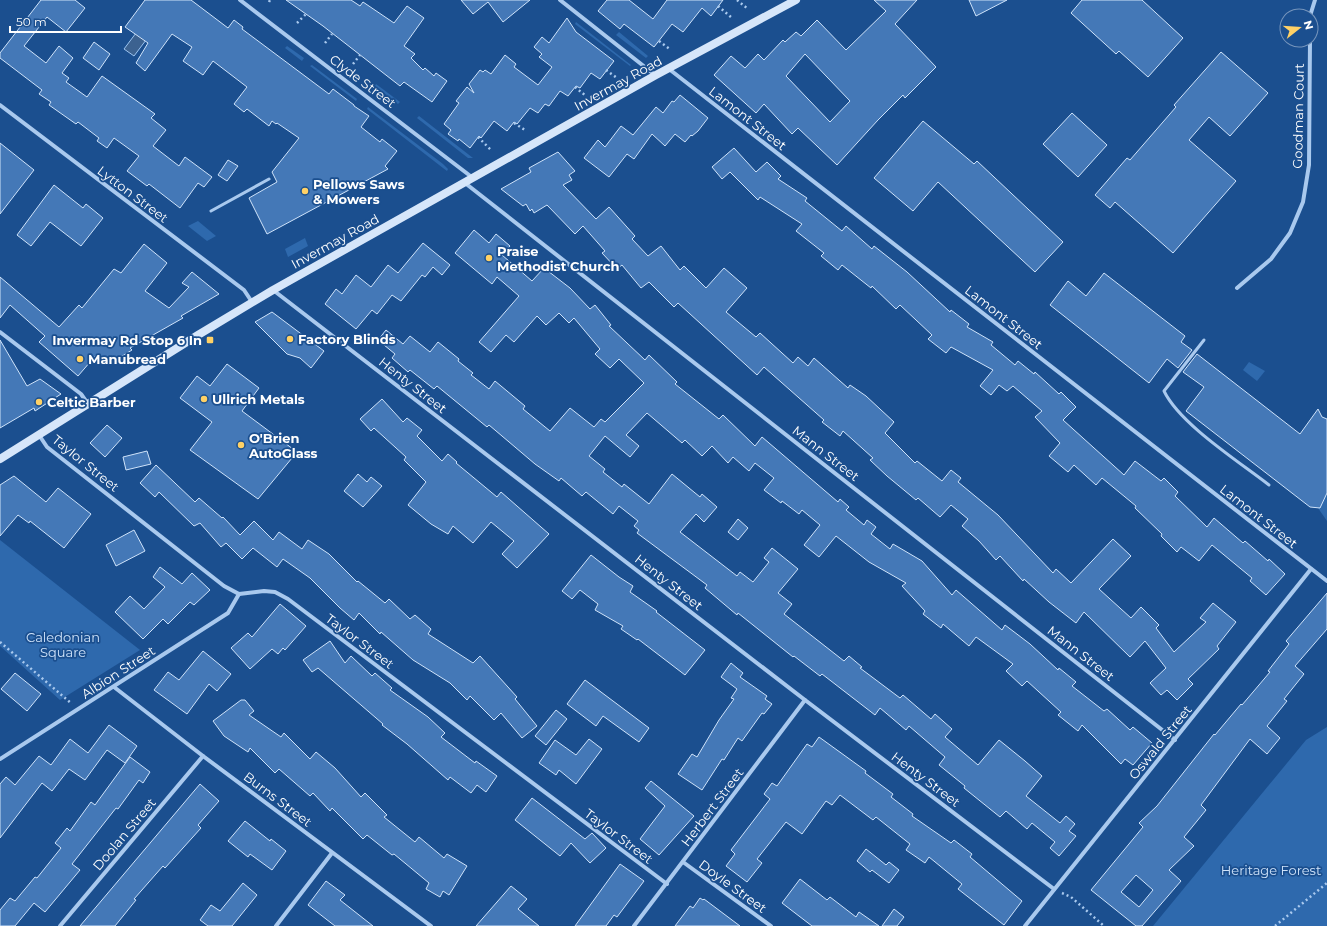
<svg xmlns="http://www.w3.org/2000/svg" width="1327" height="926" font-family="Montserrat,sans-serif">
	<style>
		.green { fill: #2e69ad }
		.water { fill: #3c6290; stroke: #9cc4f0 }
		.building { fill: #4478b7; stroke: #cfe3fa; fill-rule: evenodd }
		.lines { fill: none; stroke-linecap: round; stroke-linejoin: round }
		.path { stroke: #a9c9ee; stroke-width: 2.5; stroke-dasharray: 2 3; stroke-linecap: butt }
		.service { stroke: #a9c9ee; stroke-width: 3 }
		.minor { stroke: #a9c9ee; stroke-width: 4 }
		.secondary { stroke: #d6e6fa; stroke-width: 8 }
		.poi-dot { fill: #ffd166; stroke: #1b4f8f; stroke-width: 1.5 }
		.labels { text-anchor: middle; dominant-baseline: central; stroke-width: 3.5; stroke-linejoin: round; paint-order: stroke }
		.street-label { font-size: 13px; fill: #fff; stroke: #1b4f8f }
		.poi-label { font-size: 13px; font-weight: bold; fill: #fff; stroke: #1b4f8f; text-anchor: start }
		.park-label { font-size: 13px; fill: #cfe3fa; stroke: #1b4f8f }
	</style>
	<rect width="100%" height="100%" fill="#1b4f8f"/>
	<g class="green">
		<path d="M576 22 631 65 630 66 575 24Z"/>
		<path d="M619 32 648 56 646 58 616 35Z"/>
		<path d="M287 46 304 58 302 61 285 48Z"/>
		<path d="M312 65 357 99 356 101 310 66Z"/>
		<path d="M376 84 400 102 398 104 375 86Z"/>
		<path d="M368 107 443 164 448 169 447 171 443 168 367 109Z"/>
		<path d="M419 116 473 158H468L417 118Z"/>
		<path d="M198 221 216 236 207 241 188 226Z"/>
		<path d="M305 238 308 246 288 257 285 249Z"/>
		<path d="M1249 362 1265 371 1257 381 1243 370Z"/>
		<path d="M1327 484V521L1318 508Z"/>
		<path d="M0 540 140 650 60 700 0 646Z"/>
		<path d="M1327 727V926H1153L1306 740Z"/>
	</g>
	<path class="water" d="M136 33 146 40 134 56 124 49Z"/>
	<g class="building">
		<path d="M41 0H75L85 8 66 32 47 17 24 46 46 63 59 46 73 58 62 73 69 78 66 82 87 97 102 76 155 114 151 118 166 130 153 146 179 166 185 157 212 177 204 187 198 183 180 208 149 184 147 186 127 171 139 156 114 138 107 148 97 141 99 138 78 122 76 124 49 105 51 102 39 94 42 90 0 58V53Z"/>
		<path d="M145 0H191L228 28 234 20 243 27 242 29 329 94 333 89 354 105V106L369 116 361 127 380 142 382 139 397 151 385 166 388 169 267 234 249 198 277 182 272 172 299 138 277 123 276 124 272 121 269 126 247 109 244 112 234 104 247 87 213 61 203 75 183 61 192 47 172 34 145 71 136 63 148 43 125 27Z"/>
		<path d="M286 0H351L360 6 363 2 394 23 407 6 424 18 404 46 415 54 411 58 423 70 425 68 434 76 436 73 447 81 432 102 404 82 400 86 323 26Z"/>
		<path d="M461 0H530L503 22 488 2 473 14Z"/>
		<path d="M607 0H629L653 19 667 0H723L711 16 702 8 683 32 672 24 654 47 624 24 620 29 598 11Z"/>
		<path d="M874 0H917L895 24 936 67 905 98 903 95 878 120 837 165 798 128 792 134 764 104 756 113 714 75 731 56 745 68 758 54 764 60 783 40 785 42 796 32 801 36 817 20 846 50 886 11ZM805 54 850 101 830 122 786 76Z"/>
		<path d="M969 0H1007L976 16Z"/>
		<path d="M1082 0H1142L1183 38 1148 77 1119 51 1116 54 1071 13Z"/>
		<path d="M567 18 576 32 614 61 600 79 591 73 580 88 576 86 568 96 560 91 549 106 545 104 538 113 530 108 517 124 514 122 507 131 494 121 481 138 479 136 470 148 459 139 458 141 448 134 451 130 444 124 459 103 456 101 467 87 474 93 469 84 480 70 483 72 485 70 491 74 505 55 516 64 514 67 538 85 552 67 539 57 542 54 534 47 542 37 549 43Z"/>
		<path d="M94 42 110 54 99 70 83 58Z"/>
		<path d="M1221 52 1268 93 1230 136 1209 117 1189 140 1236 181 1173 253 1115 202 1110 208 1095 195 1127 158 1130 160 1176 107 1174 105Z"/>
		<path d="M680 95 708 118 698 131 692 136 691 135 685 142 675 134 665 146 652 134 634 159 627 154 609 177 584 158 598 140 605 147 621 126 633 135 656 107 663 113 672 101 674 102Z"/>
		<path d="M1072 113 1107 145 1078 177 1043 144Z"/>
		<path d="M923 121 974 164 977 161 1063 242 1035 272 938 182 913 211 874 178Z"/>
		<path d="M0 143 34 170 0 214Z"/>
		<path d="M734 148 756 172 767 162 781 176 778 179 807 198 805 201 842 231 846 226 872 249 874 246 907 272 950 312 951 310 969 324 967 327 993 342 991 345 1015 365 1018 361 1034 374 1035 372 1059 394 1061 392 1076 407 1063 420 1124 475 1135 461 1161 481 1164 478 1178 492 1175 496 1207 527 1214 518 1243 543 1245 541 1268 561 1269 559 1285 574 1266 595 1250 581 1252 578 1212 545 1199 561 1181 547 1177 552 1161 536 1162 534 1135 508 1136 506 1102 478 1096 485 1074 465 1068 472 1049 456 1060 443 1035 417 1042 411 1013 386 1007 391 999 385 991 395 980 386 993 370 951 347 946 353 928 339 932 335 900 305 896 309 872 286 871 288 842 265 838 270 821 256 824 253 796 231 802 224 760 197 758 200 730 172 722 179 712 167Z"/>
		<path d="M558 152 575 171 569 175 572 180 563 185 596 219 609 207 635 236 632 239 648 256 661 246 680 270 684 266 706 288 724 268 747 288 726 312 756 337 760 333 793 363 798 357 808 366 814 358 848 388 850 385 866 396 894 422 885 433 915 463 917 461 942 481 951 470 961 478 958 482 998 515 1053 573 1056 569 1071 583 1113 539 1131 556 1099 589 1131 618 1141 607 1159 625 1156 628 1174 652 1206 622 1200 618 1213 603 1236 622 1217 646 1219 649 1188 679 1193 684 1177 700 1167 690 1161 695 1150 683 1166 668 1145 641 1130 657 1084 612 1076 623 1049 602 1024 579 1023 581 1000 556 996 560 979 541 962 526 968 519 951 505 940 517 918 498 916 500 887 476 870 460 873 458 843 431 840 436 822 422 824 420 764 367 757 375 678 303 674 307 649 282 641 288 622 265 617 269 602 253 605 251 583 226 575 234 547 205 534 213 532 209 530 211 526 204 523 206 501 189 531 172 529 168Z"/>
		<path d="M228 160 238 166 227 181 218 175Z"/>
		<path d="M54 185 83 208 86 204 103 218 81 246 50 222 31 246 17 235Z"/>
		<path d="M474 230 489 243 496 234 510 246 502 255 532 281 544 268 570 288 590 309 595 305 611 325 609 326 645 360 649 355 677 382 675 384 719 419 723 415 755 446 762 437 838 502 840 499 849 507 846 510 864 525 867 520 876 527 871 534 890 549 893 544 922 561 952 595 956 590 1002 630 1005 625 1030 644 1058 670 1059 668 1076 682 1072 686 1104 711 1107 709 1130 730 1133 727 1152 743 1133 765 1125 759 1121 764 1082 725 1078 731 1058 715 1061 712 1027 681 1022 686 1006 671 1013 664 976 637 969 646 943 624 941 628 923 614 925 611 902 586 906 583 869 562 836 536 819 557 804 545 820 525 802 510 799 514 782 501 781 503 764 490 774 478 755 463 749 471 733 457 728 463 712 446 702 456 685 440 682 443 647 413 626 435 639 446 630 457 605 436 589 456 605 469 603 472 622 487 624 484 649 504 672 474 700 497 702 494 717 507 704 522 696 514 680 532 737 576 740 572 753 582 769 562 764 558 772 548 798 569 778 593 792 604 784 614 844 661 849 656 862 667 860 668 900 698 903 695 931 719 935 714 952 729 945 737 978 765 999 740 1025 761 1042 776 1026 796 1060 823 1066 816 1075 824 1069 831 1076 836 1059 856 1050 848 1055 842 1032 823 1027 829 1006 811 1000 817 964 788 965 786 939 765 945 757 909 726 906 730 880 708 875 715 822 674 820 676 794 656 793 657 738 613 737 615 705 588 707 585 637 533 639 530 634 526 638 521 619 506 613 514 586 492 582 496 561 478 559 481 535 464 489 425 487 427 437 386 434 389 410 370 408 372 392 358 395 354 378 340 386 330 403 344 410 336 430 352 438 342 459 359 458 361 473 373 471 375 489 389 495 381 525 406 523 409 550 431 570 408 594 427 601 419 605 422 644 383 619 359 610 368 595 354 600 349 574 318 569 323 559 313 546 325 537 316 514 342 506 335 491 352 479 342 519 296 497 277 492 284 455 253Z"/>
		<path d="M423 243 450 265 442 275 433 267 425 277 422 275 401 301 392 295 377 314 372 310 356 329 325 304 336 289 342 294 356 275 371 287 388 265 398 273Z"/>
		<path d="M144 244 167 263 145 291 169 308 189 287 182 283 192 272 219 294 181 316 183 318 130 348 132 350 111 363 97 354 78 376 39 342 45 336 10 305 0 318V277L59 327 79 305 82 308 114 269 121 273Z"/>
		<path d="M1104 273 1185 336 1181 342 1192 350 1178 368 1167 359 1149 383 1050 305 1068 281 1086 296Z"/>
		<path d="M272 312 324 351 311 368 300 358 287 354 255 322Z"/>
		<path d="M0 340 27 386 40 379 61 394 35 411 34 408 0 428Z"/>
		<path d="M1197 354 1300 434 1318 409 1322 417 1327 419V493L1320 508 1310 507 1186 411 1204 387 1183 372Z"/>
		<path d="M227 364 259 388 242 411 297 452 258 499 190 450 212 422 180 398 197 376 210 386Z"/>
		<path d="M382 399 403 422 407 418 422 430 417 436 442 461 448 454 457 462 456 463 497 497 501 492 549 534 517 568 502 554 514 541 491 522 473 543 453 526 448 534 431 524 408 505 426 482 404 460 406 457 374 428 371 431 360 419Z"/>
		<path d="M107 425 122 438 105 457 90 443Z"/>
		<path d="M147 451 151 464 126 470 123 457Z"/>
		<path d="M156 465 195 502 199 498 222 518 223 517 240 535 254 521 273 540 279 532 302 549 308 540 329 554 357 582 358 581 385 603 389 599 410 619 415 615 431 629 428 634 473 663 480 656 517 697 515 699 537 726 522 738 501 713 494 720 470 696 467 700 450 683 413 660 381 632 380 634 359 613 354 620 340 608 310 578 283 559 277 567 253 548 242 559 226 543 221 547 200 523 194 526 159 492 155 497 140 483Z"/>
		<path d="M358 474 367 482 371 477 382 486 363 507 344 491Z"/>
		<path d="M14 476 46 502 58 488 91 514 64 548 30 521 29 523 18 515 0 536V485Z"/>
		<path d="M738 519 748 528 738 540 728 532Z"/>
		<path d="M134 530 145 551 116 566 106 545Z"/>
		<path d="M591 555 619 577 633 586 630 592 657 611 656 612 705 650 685 675 638 639 637 640 621 629 623 626 595 610 598 604 580 590 572 599 562 591Z"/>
		<path d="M160 567 182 584 192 573 210 590 194 605 190 602 168 624 163 619 143 639 115 612 130 596 144 609 165 587 153 577Z"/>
		<path d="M1327 593V629L1295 666 1304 674 1284 699 1287 701 1267 726 1280 738 1267 754 1250 739 1201 805 1206 810 1184 837 1194 846 1169 870 1181 881 1142 926H1136L1091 890 1143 827 1139 823 1157 806 1214 734 1215 735 1241 704 1242 705 1270 672 1268 671 1289 644 1286 641ZM1136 875 1153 890 1139 907 1121 892Z"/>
		<path d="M280 604 306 626 285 650 283 648 278 654 272 649 250 669 231 648 248 633 252 637Z"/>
		<path d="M330 641 345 663 351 656 372 676 375 673 392 688 390 690 428 717 445 733 441 737 475 763 476 761 497 776 486 792 477 785 471 793 450 777 448 780 407 744 382 725 383 724 318 668 312 672 303 660Z"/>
		<path d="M203 651 231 674 217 691 209 684 187 714 154 690 168 672 179 680Z"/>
		<path d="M731 663 743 673 740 677 767 696 765 699 772 704 764 714 762 713 742 741 738 738 724 760 722 759 702 790 678 774 692 754 697 757 719 720 734 699 731 698 737 689 721 677Z"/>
		<path d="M15 673 41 694 27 711 1 689Z"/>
		<path d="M585 680 649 728 639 742 603 716 596 726 567 704Z"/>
		<path d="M241 700H245L254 711 249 715 281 737 284 733 310 759 316 752 335 768 361 797 365 793 387 815 384 817 415 842 419 837 444 858 447 854 467 866 449 895 443 891 440 897 426 889 429 883 394 854 392 855 367 835 363 839 332 808 330 811 313 793 310 796 279 769 275 773 250 748 248 752 224 736 213 721Z"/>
		<path d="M556 710 567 719 546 745 535 736Z"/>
		<path d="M109 725 137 746 125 763 107 750 85 780 69 769 52 791 42 783 0 838V784L6 777 15 785 39 756 51 765 70 739 88 753Z"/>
		<path d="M819 737 866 771 865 773 893 794 891 797 913 814 912 816 951 843 954 840 972 854 970 857 1022 901 1004 925 958 889 962 884 929 857 925 863 906 850 910 844 876 817 873 820 840 795 832 805 826 801 802 834 786 822 757 859 762 863 747 882 726 866 735 854 731 850 770 799 764 794 772 783 777 786 807 744 812 747Z"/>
		<path d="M589 739 602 749 576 784 559 770 556 775 539 763 555 740 576 755Z"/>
		<path d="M130 757 150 772 143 783 139 780 118 809 116 808 72 864 80 870 45 912 34 903 15 926H0V910L10 898 15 901 35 877 37 878 61 848 55 843 67 828 70 831 91 802 95 805Z"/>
		<path d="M651 781 694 816 659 855 640 839 665 806 645 788Z"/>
		<path d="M200 784 219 801 198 825 201 828 165 868 163 866 134 899 136 900 115 926H80Z"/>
		<path d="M532 798 585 839 592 833 606 848 590 863 571 843 560 856 515 820Z"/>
		<path d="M245 821 270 841 271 839 286 851 272 870 250 854 248 857 228 841Z"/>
		<path d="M866 849 886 865 889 862 899 870 889 883 872 870 870 872 857 861Z"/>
		<path d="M620 864 644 881 617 917 614 915 606 926H575Z"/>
		<path d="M800 879 827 900 830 897 856 917 859 912 879 926H812L782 903Z"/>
		<path d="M326 881 345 895 340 900 373 926H335L308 905Z"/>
		<path d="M243 883 257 895 232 926H208L200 920 211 905 220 911Z"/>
		<path d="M511 886 527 899 518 909 539 926H476Z"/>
		<path d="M700 898 703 900 704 899 740 926H675L690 906 693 908Z"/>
		<path d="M894 909 904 917 897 926H882Z"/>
	</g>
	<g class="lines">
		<g class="path">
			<path d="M737 0 748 9"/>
			<path d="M269 2 270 0"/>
			<path d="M718 6 732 18"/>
			<path d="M297 23 306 14"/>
			<path d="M659 41 671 50"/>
			<path d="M325 43 332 34"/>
			<path d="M353 64 360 55"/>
			<path d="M606 70 617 78"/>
			<path d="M575 87 586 96"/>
			<path d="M514 123 525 130"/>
			<path d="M478 137 491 150"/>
			<path d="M0 642 72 704"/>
			<path d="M1062 893 1071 897 1104 926"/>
			<path d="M1275 926 1327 883"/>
		</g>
		<g class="service">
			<path d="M211 211 269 179"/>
			<path d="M1204 340 1164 391C1180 424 1238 461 1269 485"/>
		</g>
		<g class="minor">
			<path d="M240 0 473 178"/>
			<path d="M560 0 655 75"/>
			<path d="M1310 16 1315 0"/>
			<path d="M669 69 1327 581"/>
			<path d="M0 105 244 290 252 302"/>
			<path d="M465 183 1175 740"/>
			<path d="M1237 288 1271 259 1290 233 1303 202 1309 165 1310 40"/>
			<path d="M273 290 805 700 1054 889"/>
			<path d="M0 332 81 394 88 404"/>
			<path d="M39 435 47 447 224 586 239 594 264 591 275 592 288 599 667 884"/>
			<path d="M114 687 203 756 431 926"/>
			<path d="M0 759 228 613 239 594"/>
			<path d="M683 862 771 926"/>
			<path d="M60 926 203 756"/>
			<path d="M276 926 332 853"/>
			<path d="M634 926 805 700"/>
			<path d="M1025 926 1311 569"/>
		</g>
		<path class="secondary" d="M0 459 198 335 273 290 656 75 796 0"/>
	</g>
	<g class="poi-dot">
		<circle cx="305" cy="191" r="4"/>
		<circle cx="489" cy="258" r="4"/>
		<circle cx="290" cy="339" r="4"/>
		<rect x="206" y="336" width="8" height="8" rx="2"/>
		<circle cx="80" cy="359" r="4"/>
		<circle cx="204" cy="399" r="4"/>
		<circle cx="39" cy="402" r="4"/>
		<circle cx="241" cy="445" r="4"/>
	</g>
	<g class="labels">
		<g class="street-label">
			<text transform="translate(363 81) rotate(37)">Clyde Street</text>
			<text transform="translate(618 83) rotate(-29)">Invermay Road</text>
			<text transform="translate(1298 116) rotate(-89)">Goodman Court</text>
			<text transform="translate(748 118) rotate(38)">Lamont Street</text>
			<text transform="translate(133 194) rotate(37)">Lytton Street</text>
			<text transform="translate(335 241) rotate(-29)">Invermay Road</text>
			<text transform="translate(1004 317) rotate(38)">Lamont Street</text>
			<text transform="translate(413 385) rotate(38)">Henty Street</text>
			<text transform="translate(826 453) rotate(38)">Mann Street</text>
			<text transform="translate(86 463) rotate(39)">Taylor Street</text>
			<text transform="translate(1259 516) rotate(38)">Lamont Street</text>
			<text transform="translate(669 582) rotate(38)">Henty Street</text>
			<text transform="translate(360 641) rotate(37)">Taylor Street</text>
			<text transform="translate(1081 653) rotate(38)">Mann Street</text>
			<text transform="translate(118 672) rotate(-33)">Albion Street</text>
			<text transform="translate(1160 742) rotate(-51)">Oswald Street</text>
			<text transform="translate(926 779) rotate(37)">Henty Street</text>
			<text transform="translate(278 799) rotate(37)">Burns Street</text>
			<text transform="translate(712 807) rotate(-53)">Herbert Street</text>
			<text transform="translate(124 834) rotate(-50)">Doolan Street</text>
			<text transform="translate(619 836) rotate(37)">Taylor Street</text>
			<text transform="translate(733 886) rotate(36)">Doyle Street</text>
		</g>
		<g class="poi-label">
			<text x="313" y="184">Pellows Saws<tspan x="313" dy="15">&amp; Mowers</tspan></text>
			<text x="497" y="251">Praise<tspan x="497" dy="15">Methodist Church</tspan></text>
			<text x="298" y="339">Factory Blinds</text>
			<text x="202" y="340" text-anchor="end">Invermay Rd Stop 6 In</text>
			<text x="88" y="359">Manubread</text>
			<text x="212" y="399">Ullrich Metals</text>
			<text x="47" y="402">Celtic Barber</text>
			<text x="249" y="438">O'Brien<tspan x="249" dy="15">AutoGlass</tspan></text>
		</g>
		<g class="park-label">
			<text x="63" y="637">Caledonian<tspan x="63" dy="15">Square</tspan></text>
			<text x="1271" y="870">Heritage Forest</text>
		</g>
	</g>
	<g transform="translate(1299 28) rotate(73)"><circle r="19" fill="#1b4f8f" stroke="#7695bc"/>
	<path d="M0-3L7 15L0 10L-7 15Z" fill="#ffd166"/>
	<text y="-6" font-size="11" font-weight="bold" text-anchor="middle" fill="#ffffff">N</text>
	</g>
	<path d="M10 26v6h111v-6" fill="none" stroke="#ffffff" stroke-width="2"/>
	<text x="16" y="26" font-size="12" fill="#ffffff" stroke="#1b4f8f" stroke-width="3" paint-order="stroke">50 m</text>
</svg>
